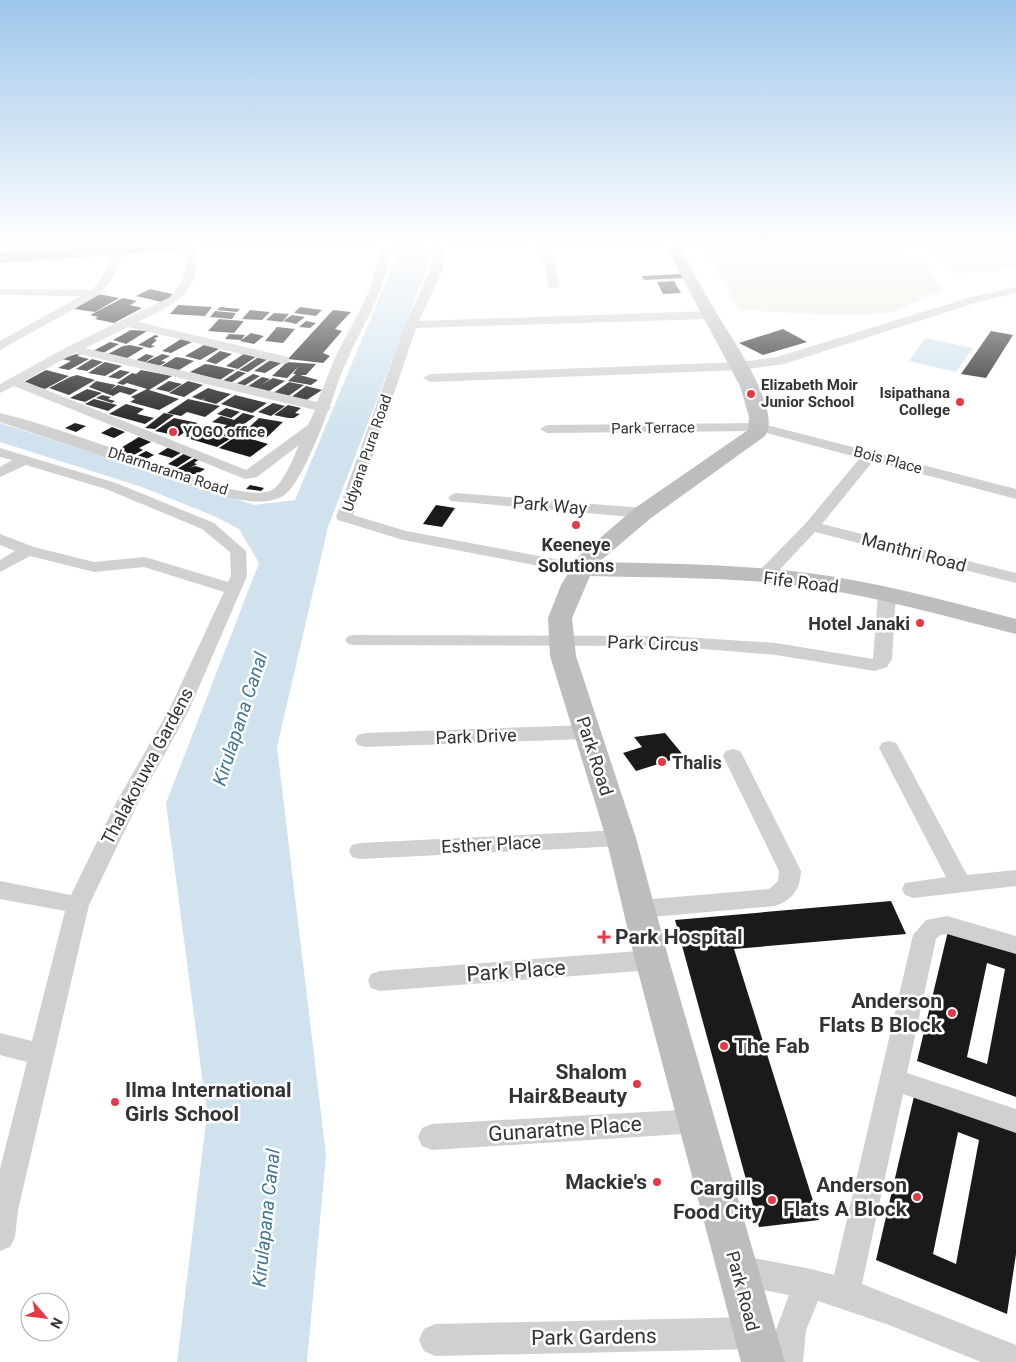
<svg xmlns="http://www.w3.org/2000/svg" width="1016" height="1362" font-family="Roboto,sans-serif">
	<style>
		.green { fill: #e6ecdf }
		.water { fill: #cfe2ee }
		.building { fill: #1a1a1a; fill-rule: evenodd }
		.lines { fill: none; stroke-linecap: round; stroke-linejoin: round }
		.minor { fill: #d0d0d0; fill-rule: evenodd }
		.secondary { fill: #bdbdbd; fill-rule: evenodd }
		.trunk { fill: #a2a2a2; fill-rule: evenodd }
		.poi-dot { fill: #e63946; stroke: #fff; stroke-width: 2 }
		.labels { text-anchor: middle; dominant-baseline: central; stroke-width: 5; stroke-linejoin: round; paint-order: stroke }
		.far-poi-label { font-size: 15px; font-weight: bold; fill: #333; stroke: #fff; text-anchor: start }
		.far-street-label { font-size: 15px; fill: #333; stroke: #fff }
		.street-label { font-size: 18px; fill: #333; stroke: #fff }
		.poi-label { font-size: 18px; font-weight: bold; fill: #333; stroke: #fff }
		.water-label { font-size: 19px; font-style: italic; fill: #3f7597; stroke: #fff }
		.near-poi-label { font-size: 21px; font-weight: bold; fill: #333; stroke: #fff; text-anchor: end }
		.near-street-label { font-size: 21px; fill: #333; stroke: #fff }
	</style>
	<rect width="100%" height="100%" fill="#fff"/>
	<g class="green">
		<path d="M714 245H897L925 265 943 290 891 313 836 315 739 310 706 249Z"/>
		<path d="M921 245H1016V268L956 273Z"/>
	</g>
	<g class="water">
		<path d="M397 245H429L427 269 328 527 277 747 326 1155 307 1362H177L207 1114 166 803 259 563 239 529 214 516 142 487 0 442V423L254 505 295 500 395 260Z"/>
		<path d="M925 338 973 348 956 372 909 361Z"/>
	</g>
	<g class="building">
		<path d="M682 274 685 278 644 280 642 276Z"/>
		<path d="M674 281 681 293 663 294 657 282Z"/>
		<path d="M150 289 176 295 162 302 136 296Z"/>
		<path d="M98 294 119 298 95 312 74 309Z"/>
		<path d="M123 298 137 301 130 305 142 308 114 323 95 319 98 317 90 315Z"/>
		<path d="M178 305 212 307 205 316 170 314Z"/>
		<path d="M220 307 240 309 237 312 217 310Z"/>
		<path d="M300 307 322 310 316 316 294 313Z"/>
		<path d="M250 310 270 312 262 320 242 319Z"/>
		<path d="M333 310 351 312 335 329 342 331 323 353 330 356 323 363 288 359Z"/>
		<path d="M215 311 236 313 232 319 210 317Z"/>
		<path d="M274 313 289 314 282 322 266 320Z"/>
		<path d="M292 315 305 317 296 324 283 321Z"/>
		<path d="M219 319 244 321 234 333 208 331Z"/>
		<path d="M306 321 316 323 310 328 299 327Z"/>
		<path d="M277 327 295 329 283 343 265 341Z"/>
		<path d="M783 329 807 342 763 355 739 343Z"/>
		<path d="M131 330 147 331 126 344 113 340Z"/>
		<path d="M991 331 1013 335 986 378 961 374Z"/>
		<path d="M251 333 264 336 254 344 240 341Z"/>
		<path d="M229 334 245 335 241 340 225 339Z"/>
		<path d="M155 335 159 336 154 339 157 340 151 345 155 346 150 348 138 345Z"/>
		<path d="M181 339 192 342 171 353 162 351Z"/>
		<path d="M110 342 119 344 100 355 91 352Z"/>
		<path d="M130 345 144 348 124 360 106 355 123 346Z"/>
		<path d="M204 345 219 349 200 360 185 356Z"/>
		<path d="M220 351 232 354 216 364 206 361Z"/>
		<path d="M245 353 257 356 238 369 226 366Z"/>
		<path d="M76 354 80 355 77 356 89 359 69 370 58 368 71 361 62 359Z"/>
		<path d="M146 354 154 356 144 363 135 361Z"/>
		<path d="M162 354 170 356 161 361 166 362 158 367 144 363Z"/>
		<path d="M260 356 268 359 248 372 239 370Z"/>
		<path d="M176 357 183 358 194 361 177 371 160 367Z"/>
		<path d="M92 359 103 362 87 371 76 369Z"/>
		<path d="M272 359 283 362 265 373 254 371Z"/>
		<path d="M105 362 122 366 105 376 88 373Z"/>
		<path d="M287 362 316 364 306 375H300L318 380 311 385 288 381 296 374H293L298 367 287 378 272 376Z"/>
		<path d="M205 364 212 365 235 370 220 380 190 372Z"/>
		<path d="M46 370 69 376 45 389 22 383Z"/>
		<path d="M120 370 130 372 119 379 108 377Z"/>
		<path d="M141 370 172 376 149 390 179 399 159 410 130 402 135 399 131 397 147 389 127 383 123 385 117 383 132 373 136 374Z"/>
		<path d="M238 371 246 373 229 384 221 382Z"/>
		<path d="M253 374 260 376 244 386 236 384Z"/>
		<path d="M77 375 95 380 69 395 49 388 70 377Z"/>
		<path d="M262 377 270 379 261 385 273 378 285 381 266 393 247 387Z"/>
		<path d="M96 381 116 385 110 390 118 385 138 390 130 395 120 392 113 396 89 387Z"/>
		<path d="M169 381 182 384 169 392 156 389Z"/>
		<path d="M188 381 203 385 184 397 169 393Z"/>
		<path d="M289 382 304 385 287 397 272 394Z"/>
		<path d="M306 386 322 390 305 401 290 398Z"/>
		<path d="M208 388 218 391 231 394 216 404 202 400 207 397 201 400 192 397Z"/>
		<path d="M87 389 102 393 85 402 70 398Z"/>
		<path d="M102 395 111 397 108 399 115 401 112 403 96 398Z"/>
		<path d="M235 395 267 403 252 413 221 404Z"/>
		<path d="M94 399 117 405 108 411 85 404Z"/>
		<path d="M188 399 220 406 205 417 187 412 181 416 167 413Z"/>
		<path d="M273 403 285 406 271 416 258 412Z"/>
		<path d="M126 404 144 409 137 414 154 418 145 424 109 414Z"/>
		<path d="M288 405 301 408 295 413 300 414 294 418H288L274 415Z"/>
		<path d="M226 408 240 412 231 418 217 414Z"/>
		<path d="M164 413 174 415 155 429 145 428Z"/>
		<path d="M243 413 255 416 235 431 223 428 227 425 212 422 221 416 234 420Z"/>
		<path d="M174 418 198 423 179 436 155 431Z"/>
		<path d="M259 418 283 422 266 438 242 434Z"/>
		<path d="M75 423 86 426 76 432 65 428Z"/>
		<path d="M112 427 125 432 114 438 101 433Z"/>
		<path d="M200 430 230 439 217 447 187 438Z"/>
		<path d="M224 430 231 432 227 434 234 436 231 438 217 434Z"/>
		<path d="M238 435 268 444 250 457 219 448Z"/>
		<path d="M139 437 151 442 139 448 143 450 128 458 114 452Z"/>
		<path d="M169 447 184 451 172 458 158 454Z"/>
		<path d="M146 451 154 455 141 462 132 459Z"/>
		<path d="M185 453 194 456 177 467 168 464Z"/>
		<path d="M197 457 201 458 194 463 197 464 190 468 195 466 205 469 197 474H192L177 469Z"/>
		<path d="M250 485 264 488 261 491 246 489Z"/>
		<path d="M436 505 455 508 442 527 423 524Z"/>
		<path d="M665 733 684 756 636 771 623 753 642 747 634 737Z"/>
		<path d="M891 901 906 934 734 949 819 1220 759 1227 675 920Z"/>
		<path d="M948 931 1016 953V1097L917 1061ZM987 963 1005 969 987 1064 967 1057Z"/>
		<path d="M915 1092 1016 1129V1254L1007 1314 876 1260ZM958 1132 979 1140 956 1264 933 1254Z"/>
	</g>
	<g class="lines">
		<g class="minor">
			<path d="M118 245H128L111 281 99 295 0 350V341L81 296 0 295V289L92 290 100 280Z"/>
			<path d="M185 245H195C203 295 175 303 138 322L288 357 290 360 288 363 284 364 128 327 85 348 317 402C324 387 329 371 336 356 354 319 377 287 380 245H390C388 287 366 319 349 356 341 372 336 389 330 406L331 408 328 411C321 430 299 487 283 496 264 507 237 499 218 495L0 422V413C41 423 83 438 123 452 152 461 246 504 272 490 283 484 294 457 299 445L257 477 245 479 14 386 0 393V384L69 346 170 297C185 282 187 265 185 245ZM75 353 315 410 308 425 246 470 24 381Z"/>
			<path d="M435 245H445L443 269 419 321 709 311 715 315 709 319 416 328 353 515 406 531 582 564 588 565 590 569 588 573 582 574 403 540 338 520 336 517 405 325 431 269Z"/>
			<path d="M530 245H541L555 262 560 286 558 288H550L548 286 545 263Z"/>
			<path d="M1016 287V293L975 303 784 364 741 370 430 382 423 378 430 374 741 362 777 357 968 298Z"/>
			<path d="M759 423 1016 489V499L873 461 822 524 1016 573V583L815 532 769 581H757L755 577 757 573 806 523 860 458 759 431 547 433 540 429 547 425Z"/>
			<path d="M0 448 116 483 214 523 246 551 247 576 189 710 139 801 89 905 18 1210 15 1237 10 1247 0 1251V1169L27 1062 0 1055V1033L32 1041 65 911 0 899V881L71 895 117 801 169 710 224 592 144 567 94 572 30 556 0 572V560L15 551 0 545V534L34 547 94 562 145 557 228 582 231 576 230 552 202 529 106 489 26 465 0 477V467L12 460 0 457Z"/>
			<path d="M456 493 643 508 649 510 651 513 649 516 643 518 451 501 448 498 451 495Z"/>
			<path d="M887 589 893 590 896 594 892 659 887 667 875 671 776 655 667 646 354 645 348 644 345 640 348 636 354 635 667 636 776 643 873 659 878 594 881 590Z"/>
			<path d="M588 725 595 727 598 732 595 737 588 739 365 747 358 745 355 740 358 735 365 733Z"/>
			<path d="M889 741 896 743 899 748 967 875 1016 870V886L913 898 905 895 902 889 905 883 946 877 879 748 882 743Z"/>
			<path d="M733 749 740 751 743 756 801 871C800 889 793 900 775 906L640 918 632 915 628 909 632 903 640 900 769 889 778 881 779 871 723 756 726 751Z"/>
			<path d="M621 830 629 832 632 838 629 844 621 846 360 859 352 857 349 851 352 845 360 843Z"/>
			<path d="M947 916 1016 936V954L947 934 940 935 936 939 907 1073 1016 1109V1133L903 1094 862 1284 1016 1345V1362H981L889 1325 818 1301 806 1330 803 1362H771L776 1330 789 1295 738 1285 727 1281 723 1270 727 1259 738 1255 811 1269 834 1275 913 935 926 920Z"/>
			<path d="M652 950 660 953 664 960 660 967 652 970 380 991 371 988 368 981 371 974 380 971Z"/>
			<path d="M698 1109 708 1112 712 1121 708 1130 698 1133 432 1150 422 1146 418 1137 422 1128 432 1124Z"/>
			<path d="M754 1317 765 1322 770 1333 765 1344 754 1349 435 1356 424 1351 419 1340 424 1329 435 1324Z"/>
		</g>
		<path class="secondary" d="M665 245H679C691 268 703 290 716 312 730 336 783 410 765 436L651 518 599 562C669 564 739 564 808 573 878 582 948 601 1016 619V634C947 617 880 597 809 587 737 577 663 578 590 576L572 618 576 656 636 838 669 960 785 1362H741L635 960 606 838 550 656 548 618 561 585 579 556 635 508 748 430 749 417 740 386Z"/>
		<path class="trunk" d="M113 245H188L185 248 180 250 0 263V253Z"/>
	</g>
	<linearGradient id="sky" x2="0" y2="1"><stop stop-color="#9ec6ea"/><stop offset="0.56" stop-color="#fff"/><stop offset="1" stop-color="#fff" stop-opacity="0"/></linearGradient>
	<rect width="1016" height="436" fill="url(#sky)"/>
	<g class="poi-dot">
		<circle cx="751" cy="394" r="5"/>
		<circle cx="960" cy="402" r="5"/>
		<circle cx="173" cy="432" r="5"/>
		<circle cx="576" cy="525" r="5"/>
		<circle cx="920" cy="623" r="5"/>
		<circle cx="662" cy="762" r="5"/>
		<path d="M601.5 929.5h5v5h5v5h-5v5h-5v-5h-5v-5h5z"/>
		<circle cx="952" cy="1013" r="5"/>
		<circle cx="724" cy="1046" r="5"/>
		<circle cx="637" cy="1084" r="5"/>
		<circle cx="115" cy="1102" r="5"/>
		<circle cx="657" cy="1182" r="5"/>
		<circle cx="917" cy="1197" r="5"/>
		<circle cx="772" cy="1200" r="5"/>
	</g>
	<g class="labels">
		<g class="far-poi-label">
			<text x="761" y="385">Elizabeth Moir<tspan x="761" dy="17">Junior School</tspan></text>
			<text x="950" y="393" text-anchor="end">Isipathana<tspan x="950" dy="17">College</tspan></text>
			<text x="183" y="432">YOGO office</text>
		</g>
		<g class="far-street-label">
			<text transform="translate(653 428) rotate(-1)">Park Terrace</text>
			<text transform="translate(367 453) rotate(-71)">Udyana Pura Road</text>
			<text transform="translate(888 460) rotate(15)">Bois Place</text>
			<text transform="translate(168 471) rotate(18)">Dharmarama Road</text>
		</g>
		<g class="street-label">
			<text transform="translate(550 505) rotate(5)">Park Way</text>
			<text transform="translate(914 552) rotate(15)">Manthri Road</text>
			<text transform="translate(801 582) rotate(7)">Fife Road</text>
			<text transform="translate(653 643) rotate(2)">Park Circus</text>
			<text transform="translate(476 736) rotate(-2)">Park Drive</text>
			<text transform="translate(595 756) rotate(72)">Park Road</text>
			<text transform="translate(147 766) rotate(-62)">Thalakotuwa Gardens</text>
			<text transform="translate(491 844) rotate(-3)">Esther Place</text>
			<text transform="translate(743 1291) rotate(75)">Park Road</text>
		</g>
		<g class="poi-label">
			<text x="576" y="544">Keeneye<tspan x="576" dy="21">Solutions</tspan></text>
			<text x="910" y="623" text-anchor="end">Hotel Janaki</text>
			<text x="672" y="762" text-anchor="start">Thalis</text>
		</g>
		<g class="water-label">
			<text transform="translate(240 719) rotate(-72)">Kirulapana Canal</text>
			<text transform="translate(266 1218) rotate(-84)">Kirulapana Canal</text>
		</g>
		<g class="near-poi-label">
			<text x="615" y="937" text-anchor="start">Park Hospital</text>
			<text x="942" y="1001">Anderson<tspan x="942" dy="24">Flats B Block</tspan></text>
			<text x="734" y="1046" text-anchor="start">The Fab</text>
			<text x="627" y="1072">Shalom<tspan x="627" dy="24">Hair&amp;Beauty</tspan></text>
			<text x="125" y="1090" text-anchor="start">Ilma International<tspan x="125" dy="24">Girls School</tspan></text>
			<text x="647" y="1182">Mackie's</text>
			<text x="907" y="1185">Anderson<tspan x="907" dy="24">Flats A Block</tspan></text>
			<text x="762" y="1188">Cargills<tspan x="762" dy="24">Food City</tspan></text>
		</g>
		<g class="near-street-label">
			<text transform="translate(516 971) rotate(-4)">Park Place</text>
			<text transform="translate(565 1129) rotate(-4)">Gunaratne Place</text>
			<text transform="translate(594 1337) rotate(-1)">Park Gardens</text>
		</g>
	</g>
	<g transform="translate(45 1317) rotate(118)"><circle r="24" fill="#ffffff" stroke="#adadad"/>
	<path d="M0-4L9 19L0 12L-9 19Z" fill="#e63946"/>
	<text y="-8" font-size="14" font-weight="bold" text-anchor="middle" fill="#333333">N</text>
	</g>
</svg>
